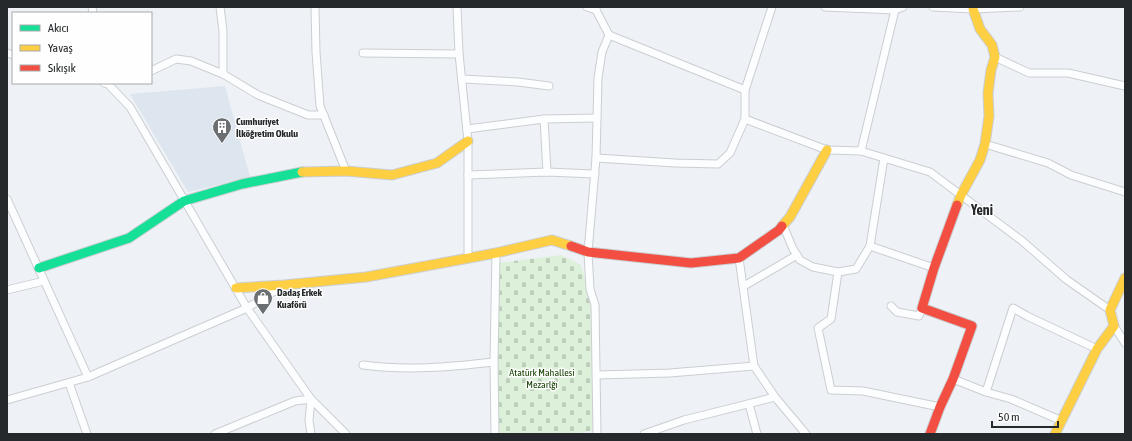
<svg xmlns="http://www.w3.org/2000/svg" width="1132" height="441" font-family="'Asap Condensed',sans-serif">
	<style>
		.built { fill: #dde5ee }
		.cemetery { fill: url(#cemetery-stones) }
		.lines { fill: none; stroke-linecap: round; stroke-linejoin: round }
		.street-casing { stroke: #cbced1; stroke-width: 9 }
		.fast-casing { stroke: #cbced1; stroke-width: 11 }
		.slow-casing { stroke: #cbced1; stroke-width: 11 }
		.jam-casing { stroke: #cbced1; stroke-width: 11 }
		.street { stroke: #fcfdfe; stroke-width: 7 }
		.fast { stroke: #16e098; stroke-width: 9 }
		.slow { stroke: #ffcf43; stroke-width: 9 }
		.jam { stroke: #f24e42; stroke-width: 9 }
		.labels { text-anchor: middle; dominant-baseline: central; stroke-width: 3; stroke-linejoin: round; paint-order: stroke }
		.poi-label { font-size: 10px; font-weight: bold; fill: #26292b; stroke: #fefefe; text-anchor: start }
		.park-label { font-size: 10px; fill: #164101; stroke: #fefefe }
		.district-label { font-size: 14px; font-weight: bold; fill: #26292b; stroke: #fefefe }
	</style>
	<defs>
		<pattern id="cemetery-stones" width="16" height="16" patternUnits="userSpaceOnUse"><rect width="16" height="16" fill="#dcf0da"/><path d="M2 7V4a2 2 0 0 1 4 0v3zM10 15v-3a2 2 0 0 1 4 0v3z" fill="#bdcebb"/></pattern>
	</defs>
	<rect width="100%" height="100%" fill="#eef2f6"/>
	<path class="built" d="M225 86 250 177 188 192 130 94Z"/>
	<path class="cemetery" d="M561 255 581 265 588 290 593 322 596 430 574 434H491V374L499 263Z"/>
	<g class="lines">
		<g class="street-casing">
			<g id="street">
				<path d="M92 7 93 13"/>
				<path d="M220 7 223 31V74L258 95 308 115H324"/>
				<path d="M315 7 316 52 320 106 346 171"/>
				<path d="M457 7 459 54 468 141V258"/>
				<path d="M587 7 596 10"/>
				<path d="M596 7V10L609 35 745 90"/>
				<path d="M825 7 895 10 903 7"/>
				<path d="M933 7 973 9 1020 7"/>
				<path d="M7 53 13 55"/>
				<path d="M363 53 459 54"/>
				<path d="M995 57 1029 73H1068L1125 86"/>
				<path d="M151 71 176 59 191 61 223 74"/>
				<path d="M462 79 518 82 549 86"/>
				<path d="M104 83 108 84 130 107 247 308 311 399 346 434"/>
				<path d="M745 119 827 150 861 151 930 172 1021 240 1067 280 1110 310"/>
				<path d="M467 129 544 119"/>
				<path d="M985 144 1048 163 1071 175 1125 192"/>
				<path d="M861 151 895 10"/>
				<path d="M596 158 675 163 718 164 730 153 745 119V90L772 7"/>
				<path d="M547 172 544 119 597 118"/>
				<path d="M468 175 547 172 595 174"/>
				<path d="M7 199 88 377"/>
				<path d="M783 225 793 249 800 260 813 267 838 272 856 269 870 246 884 158"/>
				<path d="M870 246 934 268"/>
				<path d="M739 258 754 366 775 397 806 434"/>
				<path d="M838 272 831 319 818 328 831 390 863 391 940 407"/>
				<path d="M744 286 797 255"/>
				<path d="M7 290 44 281"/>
				<path d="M891 306 897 312 919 316 922 308"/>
				<path d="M1114 326 1125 343"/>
				<path d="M363 365C407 371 450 367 494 362"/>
				<path d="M597 375 670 373 754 366"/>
				<path d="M953 379 986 392 1011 399 1062 421"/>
				<path d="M69 383 87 434"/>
				<path d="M986 392 1013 308 1027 316 1097 349"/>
				<path d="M7 400 88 377 247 308 283 286"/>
				<path d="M749 404 757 434"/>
				<path d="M215 434 295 401 311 399 309 420 311 434"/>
				<path d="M495 434 494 362 496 253"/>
				<path d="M597 434 595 305 590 289 588 252 596 158 598 78 602 52 609 35"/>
				<path d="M644 434 684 420 775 397"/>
			</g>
		</g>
		<g class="fast-casing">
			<path id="fast" d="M39 268 129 238 184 201 242 184 302 172"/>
		</g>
		<g class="slow-casing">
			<g id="slow">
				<path d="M302 172 346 171 392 175 437 163 468 141"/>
				<path d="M957 205 961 195 980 160 985 144 989 116 988 93 991 70 995 57 992 45 980 29 973 9"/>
				<path d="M782 226 790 217 827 150"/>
				<path d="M236 288 284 285 366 277 496 253 552 240 571 246"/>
				<path d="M1055 434 1097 349 1114 326 1110 310 1125 278"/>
			</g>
		</g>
		<g class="jam-casing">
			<g id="jam">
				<path d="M571 246 588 252 691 263 739 258 779 230 782 226"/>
				<path d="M930 434 940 407 953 379 972 326 922 308 934 268 957 205"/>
			</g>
		</g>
		<use href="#street" class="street"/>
		<use href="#fast" class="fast"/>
		<use href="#slow" class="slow"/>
		<use href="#jam" class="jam"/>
	</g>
	<defs>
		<g id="building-pin" transform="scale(1)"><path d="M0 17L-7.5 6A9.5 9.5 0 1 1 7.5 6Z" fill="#6c6f72" stroke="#fefefe"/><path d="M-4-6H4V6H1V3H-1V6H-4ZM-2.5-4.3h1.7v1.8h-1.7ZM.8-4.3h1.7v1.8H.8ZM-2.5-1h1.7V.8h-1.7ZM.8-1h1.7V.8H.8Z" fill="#fff"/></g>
		<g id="shop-pin" transform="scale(1)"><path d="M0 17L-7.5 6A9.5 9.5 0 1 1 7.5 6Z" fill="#6c6f72" stroke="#fefefe"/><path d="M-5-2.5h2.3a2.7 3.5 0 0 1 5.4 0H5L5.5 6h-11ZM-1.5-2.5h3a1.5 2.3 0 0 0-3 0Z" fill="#fff"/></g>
	</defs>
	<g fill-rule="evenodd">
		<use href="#building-pin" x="222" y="127"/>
		<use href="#shop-pin" x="263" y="298"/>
	</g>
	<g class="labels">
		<g class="poi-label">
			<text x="236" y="121">Cumhuriyet<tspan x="236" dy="12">İlköğretim Okulu</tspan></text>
			<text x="277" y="292">Dadaş Erkek<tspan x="277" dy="12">Kuaförü</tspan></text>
		</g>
		<g class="park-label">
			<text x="542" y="372">Atatürk Mahallesi<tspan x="542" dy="12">Mezarlğı</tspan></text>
		</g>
		<g class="district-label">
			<text x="982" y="210">Yeni</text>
		</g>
	</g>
	<rect width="1132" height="441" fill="none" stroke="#26292b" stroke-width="16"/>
	<rect x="12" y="12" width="140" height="72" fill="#fefefe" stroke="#a8a9aa"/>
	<rect x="20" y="25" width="20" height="6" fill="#16e098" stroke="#a8a9aa"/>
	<text x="48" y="32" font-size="12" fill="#26292b">Akıcı</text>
	<rect x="20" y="45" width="20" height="6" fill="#ffcf43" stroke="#a8a9aa"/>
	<text x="48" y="52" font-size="12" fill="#26292b">Yavaş</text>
	<rect x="20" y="65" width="20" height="6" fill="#f24e42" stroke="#a8a9aa"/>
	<text x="48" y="72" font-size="12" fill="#26292b">Sıkışık</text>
	<path d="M992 421v6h66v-6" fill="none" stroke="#26292b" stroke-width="2"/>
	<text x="998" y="421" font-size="12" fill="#26292b" stroke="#fefefe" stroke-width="3" paint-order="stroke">50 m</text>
</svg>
